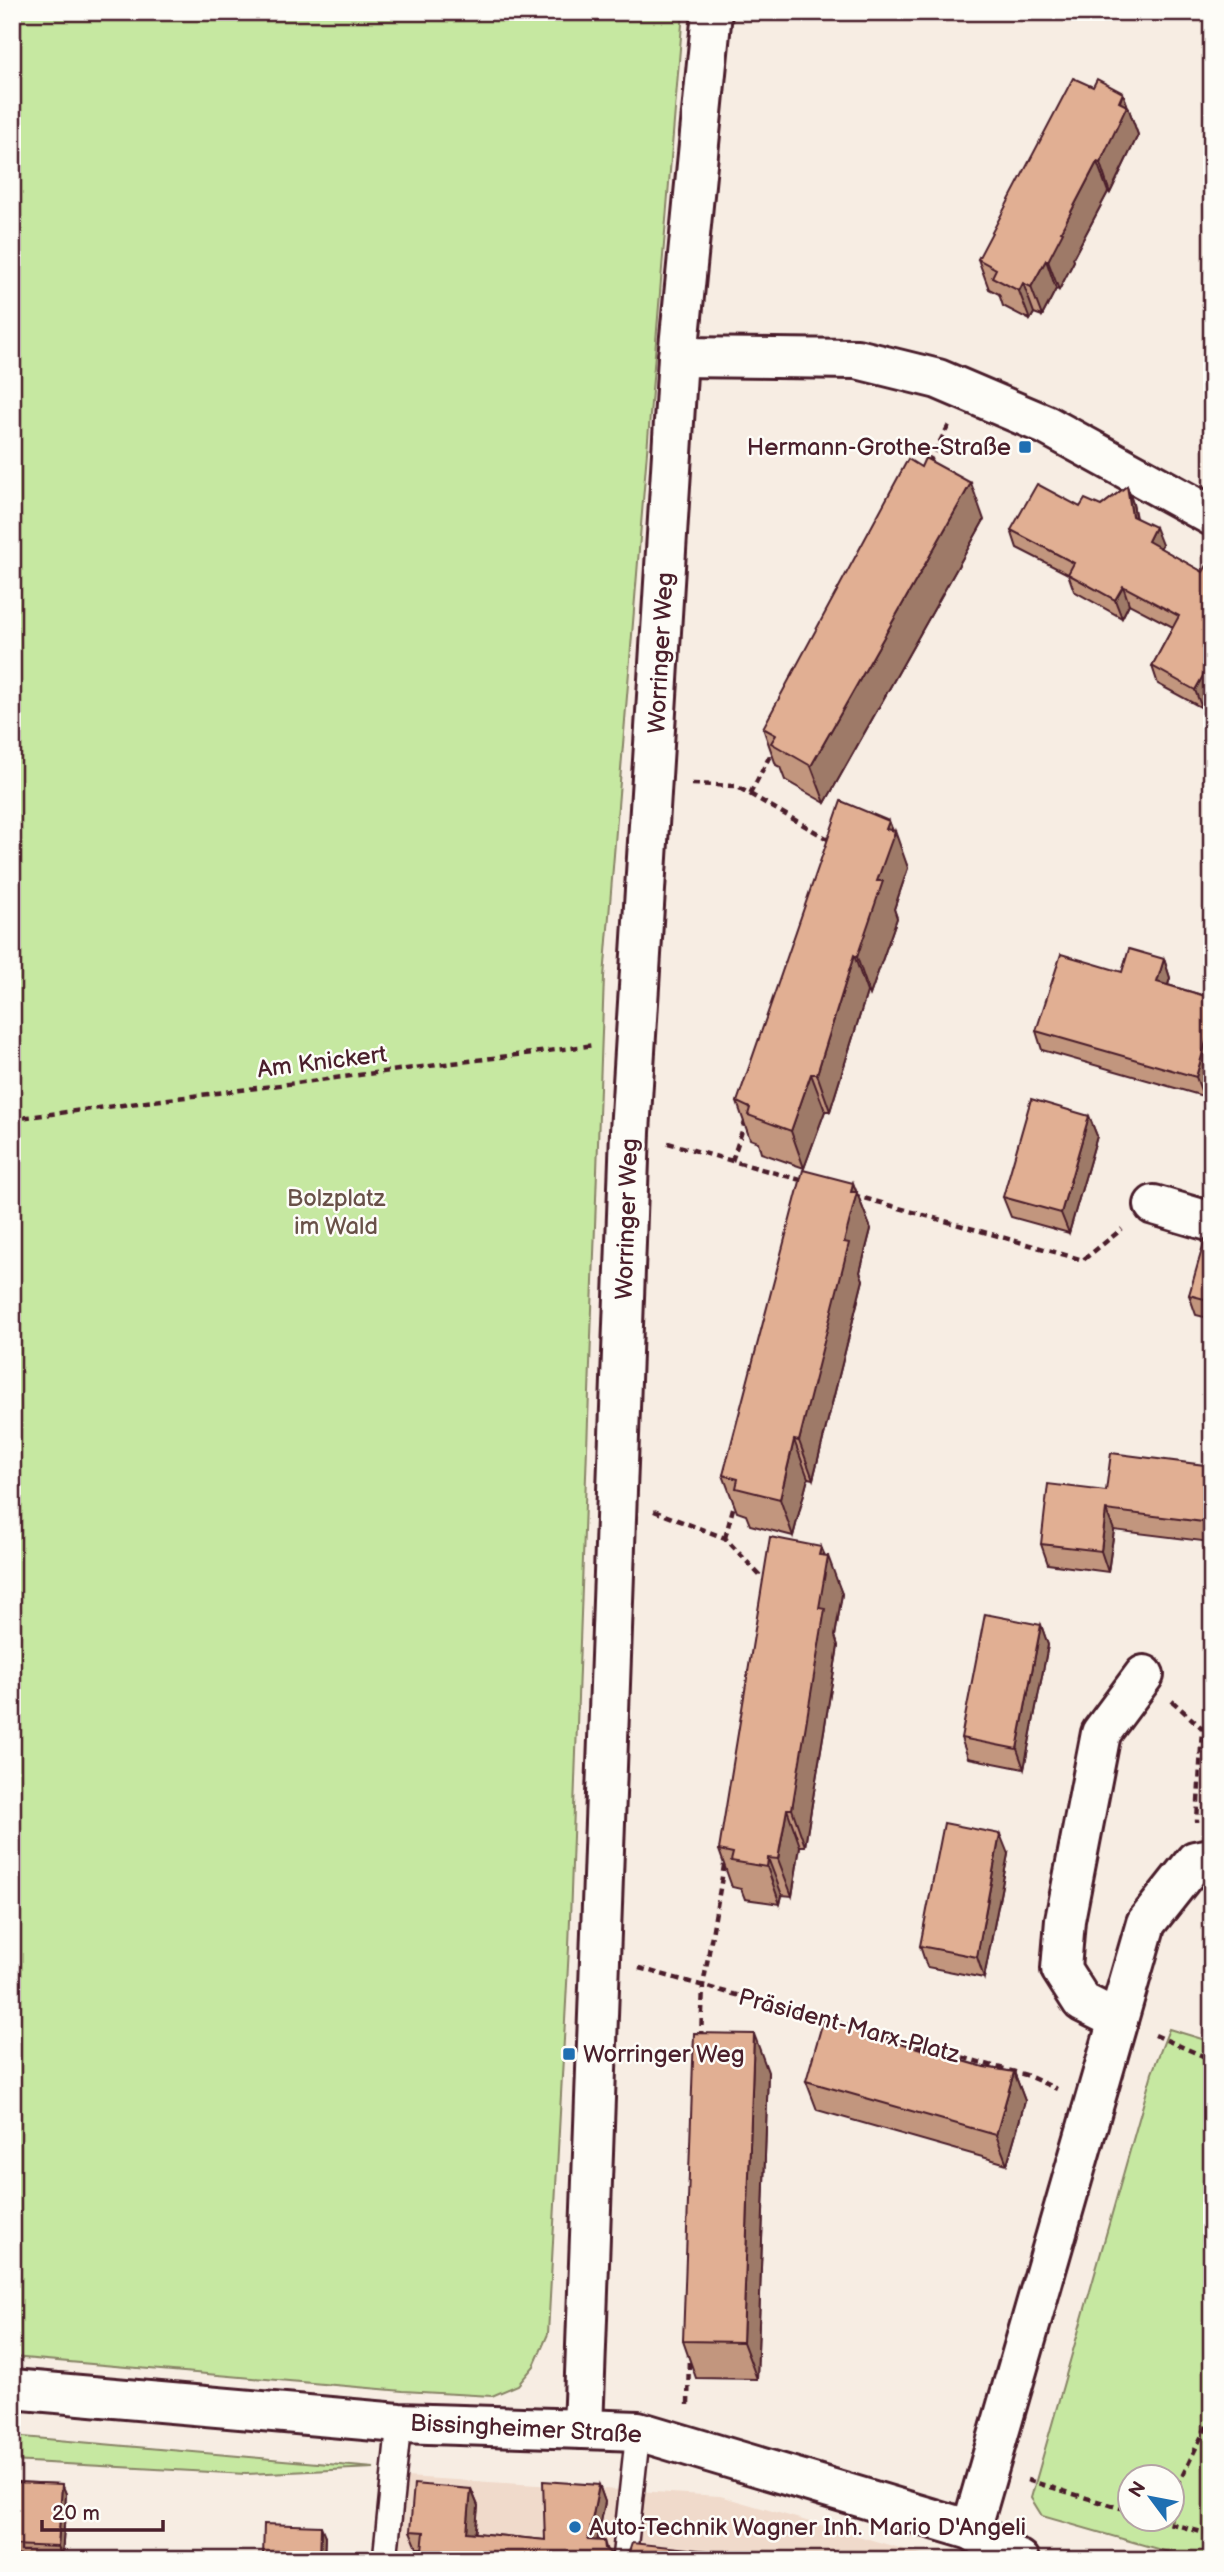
<svg xmlns="http://www.w3.org/2000/svg" width="1224" height="2572" font-family="'Balsamiq Sans',sans-serif">
	<style>
		.built { fill: #f0dacb }
		.green { fill: #c6e8a1; stroke: #888466; stroke-width: 2; fill-rule: evenodd }
		.lines { fill: none; stroke-linecap: round; stroke-linejoin: round }
		.lane-casing { stroke: #4a1f2b; stroke-width: 28 }
		.street-casing { stroke: #4a1f2b; stroke-width: 44 }
		.secondary-casing { stroke: #4a1f2b; stroke-width: 44 }
		.path { stroke: #4a1f2b; stroke-width: 4.5; stroke-dasharray: 7 5; stroke-linecap: butt }
		.lane { stroke: #fdfcf7; stroke-width: 23 }
		.street { stroke: #fdfcf7; stroke-width: 38 }
		.secondary { stroke: #fdfcf7; stroke-width: 38 }
		.wall { fill: #c2967e; stroke: #4a1f2b; stroke-width: 2 }
		.shaded-wall { fill: #9e7a67; stroke: #4a1f2b; stroke-width: 2 }
		.building { fill: #e1af93; stroke: #4a1f2b; stroke-width: 2 }
		.poi-dot { fill: #1f6fb2; stroke: #fdfcf7; stroke-width: 2.5 }
		.labels { text-anchor: middle; dominant-baseline: central; stroke-width: 5; stroke-linejoin: round; paint-order: stroke }
		.poi-label { font-size: 24px; fill: #4a1f2b; stroke: #fdfcf7; text-anchor: start }
		.street-label { font-size: 24px; fill: #4a1f2b; stroke: #fdfcf7 }
		.park-label { font-size: 24px; fill: #695148; stroke: #fdfcf7 }
	</style>
	<rect width="100%" height="100%" fill="#f7ede3"/>
	<filter id="ink" filterUnits="userSpaceOnUse"><feTurbulence type="fractalNoise" baseFrequency=".0143" numOctaves="2"/><feDisplacementMap in="SourceGraphic" scale="14" xChannelSelector="R" yChannelSelector="G"/><feConvolveMatrix kernelMatrix="1 2 1 2 8 2 1 2 1" color-interpolation-filters="sRGB"/></filter>
	<g filter="url(#ink)">
		<path class="built" d="M406 2477 720 2496 941 2560H397Z"/>
		<g class="green">
			<path d="M12 12H683L604 977 569 1947 548 2334 534 2366 518 2385 492 2396 403 2391 12 2357Z"/>
			<path d="M1169 2029 1212 2042V2560H1196L1042 2516 1031 2498 1152 2073ZM1130 2478H1172V2520H1130Z"/>
			<path d="M12 2436 374 2468 246 2474 12 2461Z"/>
		</g>
		<g class="lines">
			<g class="lane-casing">
				<g id="lane">
					<path d="M385 2560 399 2423"/>
					<path d="M624 2560 638 2431"/>
				</g>
			</g>
			<g class="street-casing">
				<g id="street">
					<path d="M678 357 857 359 938 379 1046 425 1212 516"/>
					<path d="M1154 1205 1212 1222"/>
					<path d="M1118 2020 1082 2002 1061 1969 1065 1920 1101 1733 1144 1675"/>
					<path d="M583 2429 638 2431 971 2530 1019 2560"/>
					<path d="M971 2530 1146 1923 1195 1861 1212 1858"/>
				</g>
			</g>
			<g class="secondary-casing">
				<path id="secondary" d="M12 2389 399 2423 583 2429 630 1132 678 357 712 12"/>
			</g>
			<g class="path">
				<path d="M928 463 949 425"/>
				<path d="M692 784 736 786 833 842"/>
				<path d="M750 794 774 748"/>
				<path d="M12 1119 595 1045"/>
				<path d="M668 1143 804 1181"/>
				<path d="M732 1161 746 1119"/>
				<path d="M853 1195 1083 1260 1122 1229"/>
				<path d="M654 1511 725 1538 765 1581"/>
				<path d="M725 1538 735 1501"/>
				<path d="M1172 1701 1202 1728 1197 1822"/>
				<path d="M639 1968 1026 2075 1057 2089"/>
				<path d="M1155 2035 1212 2060"/>
				<path d="M701 2038 703 1986 725 1860"/>
				<path d="M688 2405 689 2355"/>
				<path d="M1027 2480 1130 2511"/>
				<path d="M1172 2497 1212 2415"/>
				<path d="M1158 2520 1212 2535"/>
			</g>
			<use href="#lane" class="lane"/>
			<use href="#street" class="street"/>
			<use href="#secondary" class="secondary"/>
		</g>
		<g class="wall">
			<path d="M1123 93 1138 135 1110 193 1108 192 1073 258 1074 261 1059 290 1056 289 1042 316 1034 313 1030 320 1003 306 999 294 989 289 978 259Z"/>
			<path d="M1127 486 1133 504 1136 518 1162 545 1160 548 1203 572 1212 561V689L1202 708 1158 684 1152 666 1173 627 1129 604 1122 618 1074 591 1068 574 1017 548 1011 530 1080 507 1101 506Z"/>
			<path d="M984 520 825 803 785 780 780 767 776 765 763 728Z"/>
			<path d="M889 821 908 868 894 909 897 918 870 995 867 992 830 1111H825L804 1168 761 1153 758 1142 750 1139 737 1102Z"/>
			<path d="M1164 959 1170 978 1168 985 1212 998V1063L1203 1096 1042 1050 1036 1031 1122 972Z"/>
			<path d="M1089 1116 1097 1136 1069 1233 1011 1217 1003 1197Z"/>
			<path d="M853 1183 871 1229 860 1272 863 1280 813 1479 808 1478 793 1536 750 1525 746 1515 737 1512 723 1475Z"/>
			<path d="M1212 1241V1319L1196 1315 1189 1295Z"/>
			<path d="M1212 1466V1576L1208 1565 1211 1542 1114 1530 1108 1572 1048 1564 1041 1544 1106 1491Z"/>
			<path d="M821 1547 842 1594 835 1636 838 1646 805 1846H800L792 1896 782 1895 780 1904 745 1899 741 1889 732 1887 719 1850Z"/>
			<path d="M1041 1625 1048 1645 1024 1769 968 1758 961 1738Z"/>
			<path d="M1008 1854 984 1978 927 1967 920 1946Z"/>
			<path d="M984 2067 1014 2072 1025 2101 1007 2164 817 2110 806 2081Z"/>
			<path d="M768 2072 757 2379 696 2378 683 2341Z"/>
			<path d="M12 2482 62 2484 66 2494 62 2558 12 2555Z"/>
			<path d="M599 2485 605 2502 597 2540 604 2541 607 2551 616 2557 794 2559 421 2560 422 2548H417L410 2531 471 2489 478 2506 475 2533 545 2540Z"/>
			<path d="M325 2536 324 2560H264L263 2557Z"/>
		</g>
		<g class="shaded-wall">
			<path d="M1123 93 1138 135 1110 193 1100 163Z"/>
			<path d="M1097 162 1108 192 1073 258 1074 261 1059 290 1048 261 1061 231Z"/>
			<path d="M1046 260 1056 289 1042 316 1031 287Z"/>
			<path d="M1023 283 1034 313 1030 320 1019 291Z"/>
			<path d="M971 483 984 520 825 803 811 766Z"/>
			<path d="M1127 486 1133 504 1138 534 1132 516Z"/>
			<path d="M1155 527 1162 545 1154 559 1148 541Z"/>
			<path d="M1123 586 1129 604 1122 618 1115 600Z"/>
			<path d="M1212 660V689L1202 708 1195 690Z"/>
			<path d="M889 821 894 835 895 831 908 868 894 909 897 918 870 995 857 957 877 881 886 829Z"/>
			<path d="M854 955 867 992 830 1111 817 1074Z"/>
			<path d="M1164 959 1170 978 1163 1000 1157 982Z"/>
			<path d="M1212 1020V1063L1203 1096 1196 1077Z"/>
			<path d="M811 1074 825 1111 804 1168 791 1131Z"/>
			<path d="M1089 1116 1097 1136 1069 1233 1061 1213Z"/>
			<path d="M853 1183 871 1229 860 1272 863 1280 813 1479 799 1441 844 1242 851 1192Z"/>
			<path d="M794 1440 808 1478 793 1536 780 1499Z"/>
			<path d="M1106 1510 1114 1530 1108 1572 1101 1551Z"/>
			<path d="M821 1547 827 1564 828 1556 842 1594 835 1636 838 1646 805 1846 792 1809 819 1608V1555Z"/>
			<path d="M1041 1625 1048 1645 1024 1769 1017 1749Z"/>
			<path d="M787 1809 800 1846 792 1896 778 1859Z"/>
			<path d="M1000 1834 1008 1854 984 1978 977 1957Z"/>
			<path d="M768 1858 782 1895 780 1904 767 1867Z"/>
			<path d="M754 2034 768 2072 757 2379 743 2342Z"/>
			<path d="M1014 2072 1025 2101 1007 2164 996 2135Z"/>
			<path d="M62 2484 66 2494 62 2558 58 2547Z"/>
			<path d="M599 2485 605 2502 594 2557 588 2540Z"/>
			<path d="M471 2489 478 2506 474 2550 467 2532Z"/>
			<path d="M321 2526 325 2536 324 2560H320Z"/>
		</g>
		<g class="building">
			<path d="M1073 78 1093 87 1097 79 1123 93 1119 102 1127 106 1100 163 1097 162 1061 231 1063 232 1048 261 1046 260 1031 287 1023 283 1019 291 992 277 996 269 978 259Z"/>
			<path d="M925 458 971 483 811 766 771 743 776 735 763 728 908 459 921 467Z"/>
			<path d="M1037 484 1080 507 1085 499 1101 506 1127 486 1132 516 1155 527 1148 541 1203 572 1210 560 1212 561V660L1195 690 1152 666 1179 616 1123 586 1115 600 1068 574 1074 563 1011 530Z"/>
			<path d="M841 801 889 821 886 829 895 831 877 881H883L857 957 854 955 817 1074H811L791 1131 748 1115 750 1108 737 1102Z"/>
			<path d="M1129 949 1164 959 1157 982 1212 998V1020L1196 1077 1036 1031 1061 954 1122 972Z"/>
			<path d="M1031 1099 1089 1116 1061 1213 1003 1197Z"/>
			<path d="M803 1170 853 1183 851 1192H857L844 1242 849 1243 799 1441 794 1440 780 1499 736 1488 738 1479 723 1475Z"/>
			<path d="M1205 1239 1212 1241V1301L1189 1295Z"/>
			<path d="M1111 1453 1212 1466V1523L1106 1510 1101 1551 1041 1544 1048 1484 1106 1491Z"/>
			<path d="M1212 1535V1565H1208Z"/>
			<path d="M770 1537 821 1547 819 1555 828 1556 819 1608 825 1609 792 1809H787L778 1859 768 1858 767 1867 731 1861 733 1853 719 1850Z"/>
			<path d="M985 1614 1041 1625 1017 1749 961 1738Z"/>
			<path d="M944 1823 1000 1834 977 1957 920 1946Z"/>
			<path d="M823 2021 984 2067 1014 2072 996 2135 806 2081Z"/>
			<path d="M694 2033 754 2034 743 2342 683 2341Z"/>
			<path d="M543 2481 599 2485 588 2540 604 2541 605 2549 616 2557 629 2552 632 2543 794 2560H421L424 2532 410 2531 414 2484 471 2489 467 2532 545 2540Z"/>
			<path d="M12 2482 62 2484 58 2547 12 2545Z"/>
			<path d="M264 2524 321 2526 320 2560H280V2558L263 2557Z"/>
		</g>
	</g>
	<g class="poi-dot">
		<rect x="1018" y="440" width="14" height="14" rx="3.5"/>
		<rect x="562" y="2047" width="14" height="14" rx="3.5"/>
		<circle cx="575" cy="2527" r="7"/>
	</g>
	<g class="labels">
		<g class="poi-label">
			<text x="1011" y="447" text-anchor="end">Hermann-Grothe-Straße</text>
			<text x="583" y="2054">Worringer Weg</text>
			<text x="589" y="2527">Auto-Technik Wagner Inh. Mario D'Angeli</text>
		</g>
		<g class="street-label">
			<text transform="translate(661 653) rotate(-87)">Worringer Weg</text>
			<text transform="translate(322 1062) rotate(-7)">Am Knickert</text>
			<text transform="translate(627 1219) rotate(-88)">Worringer Weg</text>
			<text transform="translate(849 2026) rotate(15)">Präsident-Marx-Platz</text>
			<text transform="translate(526 2429) rotate(3)">Bissingheimer Straße</text>
		</g>
		<g class="park-label">
			<text x="336" y="1198">Bolzplatz<tspan x="336" dy="28">im Wald</tspan></text>
		</g>
	</g>
	<rect width="1224" height="2572" fill="none" stroke="#fdfcf7" stroke-width="42"/>
	<rect x="21" y="21" width="1182" height="2530" fill="none" stroke="#4a1f2b" stroke-width="2.5" filter="url(#ink)"/>
	<g transform="translate(1151 2498) rotate(302)"><circle r="33" fill="#fdfcf7" stroke="#b5a4a5" stroke-width="2"/>
	<path d="M0-5L12 26L0 18L-12 26Z" fill="#1f6fb2"/>
	<text y="-10" font-size="19" font-weight="bold" text-anchor="middle" fill="#4a1f2b">N</text>
	</g>
	<path d="M42 2520v10h121v-10" fill="none" stroke="#4a1f2b" stroke-width="3.5"/>
	<text x="52" y="2520" font-size="21" fill="#4a1f2b" stroke="#fdfcf7" stroke-width="5" paint-order="stroke">20 m</text>
</svg>
